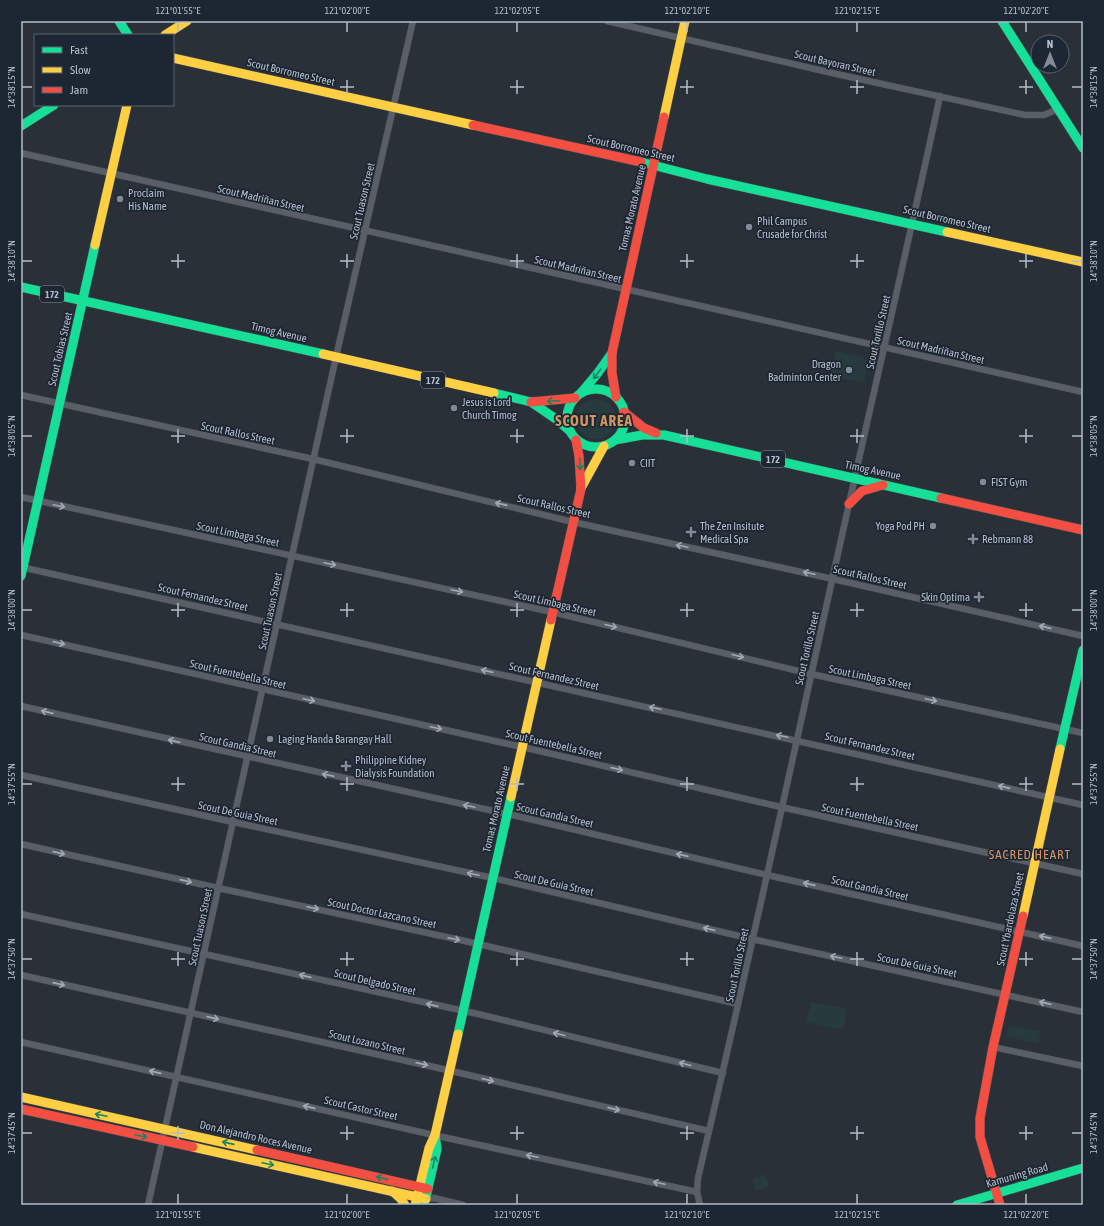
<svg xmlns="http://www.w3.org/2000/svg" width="1104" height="1226" font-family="'Asap Condensed',sans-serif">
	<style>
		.green { fill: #273a3e }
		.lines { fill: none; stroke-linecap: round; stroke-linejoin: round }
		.street-casing { stroke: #484c53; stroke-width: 7 }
		.fast-casing { stroke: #484c53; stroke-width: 10 }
		.slow-casing { stroke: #484c53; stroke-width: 10 }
		.jam-casing { stroke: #484c53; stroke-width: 10 }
		.street { stroke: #5a5e66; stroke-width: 6 }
		.fast { stroke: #16e098; stroke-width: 9 }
		.slow { stroke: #ffcf43; stroke-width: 9 }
		.jam { stroke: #f24e42; stroke-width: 9 }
		.oneway { stroke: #1a8366 }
		.oneway2 { stroke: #a2a9b5 }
		.ticks { fill: none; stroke: #b4bcc9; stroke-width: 1.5 }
		.poi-dot { fill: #848b96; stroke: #1d2633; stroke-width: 1.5 }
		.labels { text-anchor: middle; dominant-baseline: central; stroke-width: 3.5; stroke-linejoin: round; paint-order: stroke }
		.shield { fill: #1d2633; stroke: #878f9c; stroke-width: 1 }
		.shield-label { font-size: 10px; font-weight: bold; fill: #b4bcc9 }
		.street-label { font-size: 11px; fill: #b4bcc9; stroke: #1d2633 }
		.poi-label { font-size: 11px; fill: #b4bcc9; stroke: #1d2633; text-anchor: start }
		.quarter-label { font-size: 13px; letter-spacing: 1px; fill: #d59563; stroke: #1d2633 }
		.district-label { font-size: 15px; font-weight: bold; letter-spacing: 1px; fill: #d59563; stroke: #1d2633 }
		.neatline { fill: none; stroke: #b4bcc9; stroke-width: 1.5 }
		.ticks-label { font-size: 10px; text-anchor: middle; fill: #b4bcc9 }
	</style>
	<rect width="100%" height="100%" fill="#2a3038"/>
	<g class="green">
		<path d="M836 351 863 357 868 364 864 383 830 376Z"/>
		<circle cx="596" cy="419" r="20"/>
		<path d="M811 1002 847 1009 843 1030 806 1022Z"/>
		<path d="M1009 1025 1041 1032 1038 1043 1006 1037Z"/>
		<path d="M765 1174 769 1187 756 1191 752 1179Z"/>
	</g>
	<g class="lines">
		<g class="street-casing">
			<g id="street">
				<path d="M607 21 841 75 1025 115H1044L1058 109"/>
				<path d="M21 153 1083 392"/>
				<path d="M21 395 313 459 573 522 833 579 1083 636"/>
				<path d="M21 497 552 612 811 674 1083 733"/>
				<path d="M21 567 1083 805"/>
				<path d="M21 635 522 747 781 807 1083 874"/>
				<path d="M21 706 521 817 767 875 1083 946"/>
				<path d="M21 775 233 822 493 878 752 939 1083 1012"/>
				<path d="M21 844 218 888 465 941 738 1004"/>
				<path d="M21 914 478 1014 723 1073"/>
				<path d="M21 975 434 1067 709 1131"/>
				<path d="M21 1042 447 1138 697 1192"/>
				<path d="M993 1047 1083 1066"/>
				<path d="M426 1199 434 1198 463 1205"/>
				<path d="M148 1205 336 357 413 21"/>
				<path d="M700 1205 697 1192 698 1178C751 954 799 728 849 504 879 368 911 232 940 96"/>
			</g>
		</g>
		<g class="fast-casing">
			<g id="fast">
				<path d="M119 21 128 35"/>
				<path d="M1002 21 1083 148"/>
				<path d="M21 126 54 105"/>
				<path d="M641 162 707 179 947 232"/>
				<path d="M21 287 323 354"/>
				<circle cx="596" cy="418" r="29"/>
				<path d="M494 393 531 402 556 419 570 431"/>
				<path d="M581 393 597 374 612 353"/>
				<path d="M615 440 642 435H664L941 498"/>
				<path d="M21 576 95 245"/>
				<path d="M1060 749 1083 650"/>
				<path d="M458 1034 511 797"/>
				<path d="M424 1205 437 1149 435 1135"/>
				<path d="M957 1205 1083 1168"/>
			</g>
		</g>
		<g class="slow-casing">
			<g id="slow">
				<path d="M165 35 187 21"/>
				<path d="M173 58 473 125"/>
				<path d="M664 117 685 21"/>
				<path d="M947 232 1083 262"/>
				<path d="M95 245 127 105"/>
				<path d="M323 354 494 393"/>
				<path d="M581 488 604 446"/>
				<path d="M511 797 551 620"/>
				<path d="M1023 916 1060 749"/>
				<path d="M21 1097 257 1150"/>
				<path d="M193 1147 426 1199"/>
				<path d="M392 1191 401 1199 405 1205"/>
				<path d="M415 1205 429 1148 435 1135 458 1034"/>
			</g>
		</g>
		<g class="jam-casing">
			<g id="jam">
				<path d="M473 125 641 162"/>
				<path d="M616 397 612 373V353L664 117"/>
				<path d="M531 402 575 398"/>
				<path d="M624 412 644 428 656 433"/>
				<path d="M941 498 1083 530"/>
				<path d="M849 504 862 491 883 485"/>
				<path d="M551 620 581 489 579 456 576 440"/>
				<path d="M21 1109 193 1147"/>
				<path d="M257 1150 428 1189"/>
				<path d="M1000 1205 980 1137V1118L993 1047 1023 916"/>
			</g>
		</g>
		<use href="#street" class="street"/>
		<use href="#fast" class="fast"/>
		<use href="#slow" class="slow"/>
		<use href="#jam" class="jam"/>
	</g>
	<defs><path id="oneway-shaft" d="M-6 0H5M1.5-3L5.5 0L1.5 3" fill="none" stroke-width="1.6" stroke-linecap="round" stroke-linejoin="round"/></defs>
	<g class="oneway">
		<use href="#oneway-shaft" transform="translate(597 374) rotate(127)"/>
		<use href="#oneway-shaft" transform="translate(553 401) rotate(177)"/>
		<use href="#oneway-shaft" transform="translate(580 464) rotate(87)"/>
		<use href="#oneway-shaft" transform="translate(101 1115) rotate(-168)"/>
		<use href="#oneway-shaft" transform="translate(141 1136) rotate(12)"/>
		<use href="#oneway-shaft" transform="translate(228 1143) rotate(-167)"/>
		<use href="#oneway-shaft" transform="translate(434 1162) rotate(-77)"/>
		<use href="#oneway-shaft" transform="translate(268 1164) rotate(12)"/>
		<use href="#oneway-shaft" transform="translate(382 1178) rotate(-167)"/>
	</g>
	<g class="oneway2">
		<use href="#oneway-shaft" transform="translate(501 504) rotate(-167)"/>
		<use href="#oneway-shaft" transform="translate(59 506) rotate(12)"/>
		<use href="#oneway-shaft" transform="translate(682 546) rotate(-168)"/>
		<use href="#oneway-shaft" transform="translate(330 564) rotate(12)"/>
		<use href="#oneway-shaft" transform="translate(809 573) rotate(-168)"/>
		<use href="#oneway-shaft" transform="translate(457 591) rotate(12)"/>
		<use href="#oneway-shaft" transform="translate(611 626) rotate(14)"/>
		<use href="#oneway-shaft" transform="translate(1045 627) rotate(-167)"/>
		<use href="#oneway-shaft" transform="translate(59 643) rotate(13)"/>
		<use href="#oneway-shaft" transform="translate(738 656) rotate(14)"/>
		<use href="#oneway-shaft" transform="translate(487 671) rotate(-167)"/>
		<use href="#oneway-shaft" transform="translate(309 700) rotate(12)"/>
		<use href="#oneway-shaft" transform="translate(931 700) rotate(12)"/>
		<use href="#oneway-shaft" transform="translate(655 708) rotate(-168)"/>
		<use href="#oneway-shaft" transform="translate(47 712) rotate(-167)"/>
		<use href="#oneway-shaft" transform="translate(436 728) rotate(12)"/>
		<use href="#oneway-shaft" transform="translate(782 736) rotate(-168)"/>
		<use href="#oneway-shaft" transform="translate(174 741) rotate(-167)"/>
		<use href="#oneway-shaft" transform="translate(617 769) rotate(13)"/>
		<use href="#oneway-shaft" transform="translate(328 775) rotate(-168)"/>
		<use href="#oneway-shaft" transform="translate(1004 787) rotate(-167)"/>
		<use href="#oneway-shaft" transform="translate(469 806) rotate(-168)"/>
		<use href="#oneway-shaft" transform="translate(59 853) rotate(13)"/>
		<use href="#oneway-shaft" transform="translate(682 855) rotate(-167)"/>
		<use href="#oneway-shaft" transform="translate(473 874) rotate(-168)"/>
		<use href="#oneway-shaft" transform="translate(186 881) rotate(13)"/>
		<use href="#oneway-shaft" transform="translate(809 884) rotate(-167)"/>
		<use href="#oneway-shaft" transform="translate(313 908) rotate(12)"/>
		<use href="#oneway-shaft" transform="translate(709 929) rotate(-167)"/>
		<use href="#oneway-shaft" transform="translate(1045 937) rotate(-167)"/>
		<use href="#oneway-shaft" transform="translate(454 939) rotate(12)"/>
		<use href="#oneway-shaft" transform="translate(836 957) rotate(-168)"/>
		<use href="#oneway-shaft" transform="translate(305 976) rotate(-167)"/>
		<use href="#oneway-shaft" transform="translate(59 984) rotate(13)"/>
		<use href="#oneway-shaft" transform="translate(1045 1003) rotate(-167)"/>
		<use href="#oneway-shaft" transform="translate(432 1005) rotate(-167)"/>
		<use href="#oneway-shaft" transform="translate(213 1018) rotate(13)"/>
		<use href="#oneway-shaft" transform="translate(559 1034) rotate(-166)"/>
		<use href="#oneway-shaft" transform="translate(422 1064) rotate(13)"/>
		<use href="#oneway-shaft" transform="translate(685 1064) rotate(-166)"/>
		<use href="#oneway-shaft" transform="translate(155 1072) rotate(-167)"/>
		<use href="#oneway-shaft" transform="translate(488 1080) rotate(13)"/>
		<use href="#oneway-shaft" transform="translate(309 1107) rotate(-167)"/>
		<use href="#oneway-shaft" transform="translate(614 1109) rotate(13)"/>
		<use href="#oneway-shaft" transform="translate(532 1156) rotate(-168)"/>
		<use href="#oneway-shaft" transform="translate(659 1183) rotate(-168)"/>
	</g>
	<path class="ticks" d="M178 22V32M347 22V32M517 22V32M687 22V32M857 22V32M1026 22V32M347 80V94M517 80V94M687 80V94M857 80V94M1026 80V94M22 87H32M340 87H354M510 87H524M680 87H694M850 87H864M1019 87H1033M1072 87H1082M178 254V268M347 254V268M517 254V268M687 254V268M857 254V268M1026 254V268M22 261H32M171 261H185M340 261H354M510 261H524M680 261H694M850 261H864M1019 261H1033M1072 261H1082M178 429V443M347 429V443M517 429V443M687 429V443M857 429V443M1026 429V443M22 436H32M171 436H185M340 436H354M510 436H524M680 436H694M850 436H864M1019 436H1033M1072 436H1082M178 603V617M347 603V617M517 603V617M687 603V617M857 603V617M1026 603V617M22 610H32M171 610H185M340 610H354M510 610H524M680 610H694M850 610H864M1019 610H1033M1072 610H1082M178 777V791M347 777V791M517 777V791M687 777V791M857 777V791M1026 777V791M22 784H32M171 784H185M340 784H354M510 784H524M680 784H694M850 784H864M1019 784H1033M1072 784H1082M178 952V966M347 952V966M517 952V966M687 952V966M857 952V966M1026 952V966M22 959H32M171 959H185M340 959H354M510 959H524M680 959H694M850 959H864M1019 959H1033M1072 959H1082M178 1126V1140M347 1126V1140M517 1126V1140M687 1126V1140M857 1126V1140M1026 1126V1140M22 1133H32M171 1133H185M340 1133H354M510 1133H524M680 1133H694M850 1133H864M1019 1133H1033M1072 1133H1082M178 1194V1204M347 1194V1204M517 1194V1204M687 1194V1204M857 1194V1204M1026 1194V1204"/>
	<g class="poi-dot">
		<circle cx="120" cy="199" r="4"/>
		<circle cx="749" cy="227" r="4"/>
		<circle cx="849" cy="370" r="4"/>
		<circle cx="454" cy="408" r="4"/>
		<circle cx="632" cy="463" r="4"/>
		<circle cx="983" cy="482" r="4"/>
		<circle cx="933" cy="526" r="4"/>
		<path d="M689 526h4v4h4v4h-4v4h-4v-4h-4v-4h4z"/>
		<path d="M971 533h4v4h4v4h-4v4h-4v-4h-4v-4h4z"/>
		<path d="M977 591h4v4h4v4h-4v4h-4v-4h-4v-4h4z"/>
		<circle cx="270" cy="739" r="4"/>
		<path d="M344 760h4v4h4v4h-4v4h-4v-4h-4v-4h4z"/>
	</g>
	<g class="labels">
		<g class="shield">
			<rect x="40" y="286" width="24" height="16" rx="3"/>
			<rect x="421" y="372" width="24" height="16" rx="3"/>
			<rect x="761" y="451" width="24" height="16" rx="3"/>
		</g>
		<g class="shield-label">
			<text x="52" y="294">172</text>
			<text x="433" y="380">172</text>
			<text x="773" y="459">172</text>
		</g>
		<g class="street-label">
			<text transform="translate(835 63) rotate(13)">Scout Bayoran Street</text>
			<text transform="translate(291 72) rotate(13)">Scout Borromeo Street</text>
			<text transform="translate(631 148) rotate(13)">Scout Borromeo Street</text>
			<text transform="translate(261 198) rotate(13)">Scout Madriñan Street</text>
			<text transform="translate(362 201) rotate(-77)">Scout Tuason Street</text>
			<text transform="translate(632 208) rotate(-77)">Tomas Morato Avenue</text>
			<text transform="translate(947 219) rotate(13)">Scout Borromeo Street</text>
			<text transform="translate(578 269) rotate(13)">Scout Madriñan Street</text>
			<text transform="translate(279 332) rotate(13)">Timog Avenue</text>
			<text transform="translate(878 332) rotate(-77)">Scout Torillo Street</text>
			<text transform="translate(60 349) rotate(-77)">Scout Tobias Street</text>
			<text transform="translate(941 350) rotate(13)">Scout Madriñan Street</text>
			<text transform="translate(238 433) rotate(12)">Scout Rallos Street</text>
			<text transform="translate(873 470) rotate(12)">Timog Avenue</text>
			<text transform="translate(554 506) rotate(13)">Scout Rallos Street</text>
			<text transform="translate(238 534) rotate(12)">Scout Limbaga Street</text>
			<text transform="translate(870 577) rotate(13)">Scout Rallos Street</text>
			<text transform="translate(203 597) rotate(13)">Scout Fernandez Street</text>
			<text transform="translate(555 603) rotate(13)">Scout Limbaga Street</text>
			<text transform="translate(270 611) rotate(-78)">Scout Tuason Street</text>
			<text transform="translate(807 648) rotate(-77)">Scout Torillo Street</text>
			<text transform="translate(238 674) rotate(13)">Scout Fuentebella Street</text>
			<text transform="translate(554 676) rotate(13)">Scout Fernandez Street</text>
			<text transform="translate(870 677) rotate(12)">Scout Limbaga Street</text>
			<text transform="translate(554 744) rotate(13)">Scout Fuentebella Street</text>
			<text transform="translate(238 745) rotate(13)">Scout Gandia Street</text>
			<text transform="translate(870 746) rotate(13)">Scout Fernandez Street</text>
			<text transform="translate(496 809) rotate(-77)">Tomas Morato Avenue</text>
			<text transform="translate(238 813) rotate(12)">Scout De Guia Street</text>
			<text transform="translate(555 815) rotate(13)">Scout Gandia Street</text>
			<text transform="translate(870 817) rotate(12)">Scout Fuentebella Street</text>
			<text transform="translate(554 883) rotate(13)">Scout De Guia Street</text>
			<text transform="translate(870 888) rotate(13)">Scout Gandia Street</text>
			<text transform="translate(382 913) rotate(12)">Scout Doctor Lazcano Street</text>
			<text transform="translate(1010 919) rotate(-78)">Scout Ybardolaza Street</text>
			<text transform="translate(200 927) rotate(-78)">Scout Tuason Street</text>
			<text transform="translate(737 965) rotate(-78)">Scout Torillo Street</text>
			<text transform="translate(917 965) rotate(12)">Scout De Guia Street</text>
			<text transform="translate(375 982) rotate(13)">Scout Delgado Street</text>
			<text transform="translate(367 1042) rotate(13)">Scout Lozano Street</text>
			<text transform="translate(361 1108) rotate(13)">Scout Castor Street</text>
			<text transform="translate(256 1137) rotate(13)">Don Alejandro Roces Avenue</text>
			<text transform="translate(1017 1175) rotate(-16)">Kamuning Road</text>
		</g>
		<g class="poi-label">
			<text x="128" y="193">Proclaim<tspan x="128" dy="13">His Name</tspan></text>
			<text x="757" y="221">Phil Campus<tspan x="757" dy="13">Crusade for Christ</tspan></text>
			<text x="841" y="364" text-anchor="end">Dragon<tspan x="841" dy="13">Badminton Center</tspan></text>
			<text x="462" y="402">Jesus is Lord<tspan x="462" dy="13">Church Timog</tspan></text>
			<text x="640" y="463">CIIT</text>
			<text x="991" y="482">FIST Gym</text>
			<text x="700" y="526">The Zen Insitute<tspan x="700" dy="13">Medical Spa</tspan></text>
			<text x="925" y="526" text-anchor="end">Yoga Pod PH</text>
			<text x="982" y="539">Rebmann 88</text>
			<text x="970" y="597" text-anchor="end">Skin Optima</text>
			<text x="278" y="739">Laging Handa Barangay Hall</text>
			<text x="355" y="760">Philippine Kidney<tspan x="355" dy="13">Dialysis Foundation</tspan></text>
		</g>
		<g class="quarter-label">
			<text x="1030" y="854">SACRED HEART</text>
		</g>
		<g class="district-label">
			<text x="594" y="420">SCOUT AREA</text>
		</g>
	</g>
	<rect width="1104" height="1226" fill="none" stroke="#1d2633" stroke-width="44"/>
	<rect x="34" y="34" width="140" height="72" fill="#1d2633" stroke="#59626f"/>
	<rect x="42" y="47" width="20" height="6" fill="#16e098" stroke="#59626f"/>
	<text x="70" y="54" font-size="12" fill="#b4bcc9">Fast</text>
	<rect x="42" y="67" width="20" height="6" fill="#ffcf43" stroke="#59626f"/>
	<text x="70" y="74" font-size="12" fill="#b4bcc9">Slow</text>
	<rect x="42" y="87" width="20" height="6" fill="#f24e42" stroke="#59626f"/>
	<text x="70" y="94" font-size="12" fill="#b4bcc9">Jam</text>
	<g transform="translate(1050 54)"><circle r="19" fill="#1d2633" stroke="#59626f"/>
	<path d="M0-3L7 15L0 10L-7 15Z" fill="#848b96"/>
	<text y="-6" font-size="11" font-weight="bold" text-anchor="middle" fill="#b4bcc9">N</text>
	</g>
	<rect x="22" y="22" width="1060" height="1182" class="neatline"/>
	<g class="ticks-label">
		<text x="178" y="14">121°01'55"E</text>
		<text x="347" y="14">121°02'00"E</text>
		<text x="517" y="14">121°02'05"E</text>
		<text x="687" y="14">121°02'10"E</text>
		<text x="857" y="14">121°02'15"E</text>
		<text x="1026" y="14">121°02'20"E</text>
		<text transform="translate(11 87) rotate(-90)" y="4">14°38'15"N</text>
		<text transform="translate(1093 87) rotate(-90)" y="4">14°38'15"N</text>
		<text transform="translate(11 261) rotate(-90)" y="4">14°38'10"N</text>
		<text transform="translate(1093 261) rotate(-90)" y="4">14°38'10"N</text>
		<text transform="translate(11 436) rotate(-90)" y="4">14°38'05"N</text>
		<text transform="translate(1093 436) rotate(-90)" y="4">14°38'05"N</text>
		<text transform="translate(11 610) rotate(-90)" y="4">14°38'00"N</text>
		<text transform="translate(1093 610) rotate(-90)" y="4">14°38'00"N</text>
		<text transform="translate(11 784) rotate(-90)" y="4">14°37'55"N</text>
		<text transform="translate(1093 784) rotate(-90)" y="4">14°37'55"N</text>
		<text transform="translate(11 959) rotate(-90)" y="4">14°37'50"N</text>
		<text transform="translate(1093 959) rotate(-90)" y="4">14°37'50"N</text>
		<text transform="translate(11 1133) rotate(-90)" y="4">14°37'45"N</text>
		<text transform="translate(1093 1133) rotate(-90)" y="4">14°37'45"N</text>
		<text x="178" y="1218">121°01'55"E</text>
		<text x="347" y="1218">121°02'00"E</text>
		<text x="517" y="1218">121°02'05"E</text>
		<text x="687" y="1218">121°02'10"E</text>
		<text x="857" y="1218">121°02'15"E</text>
		<text x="1026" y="1218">121°02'20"E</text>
	</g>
</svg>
